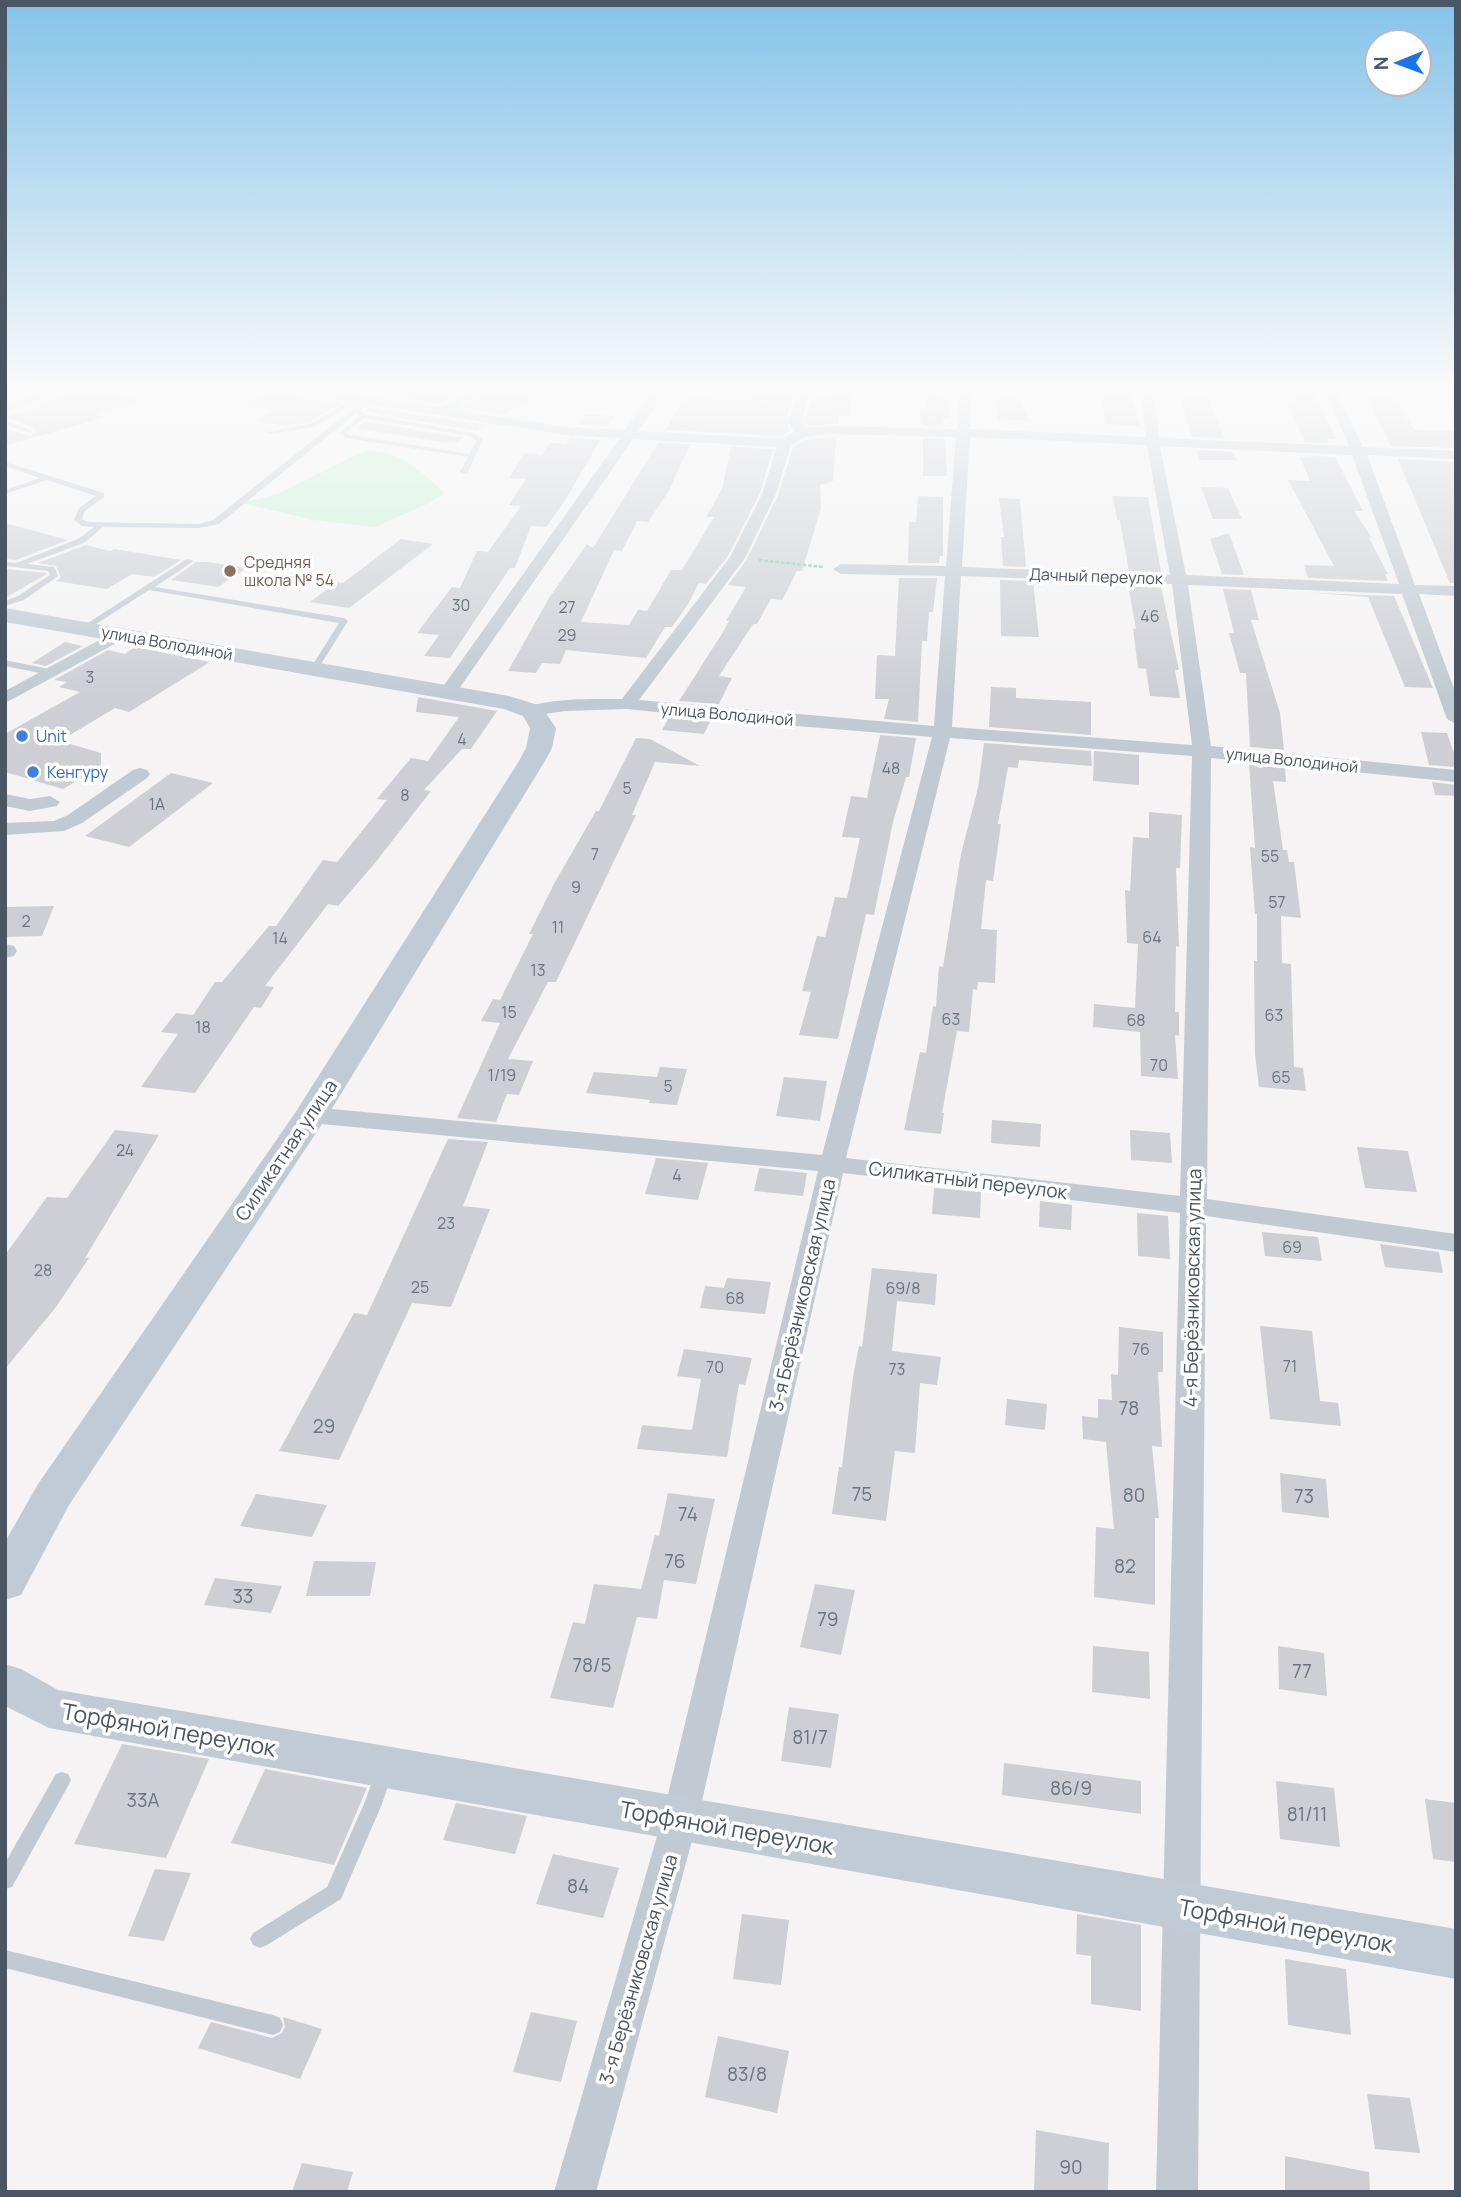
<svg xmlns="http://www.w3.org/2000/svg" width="1461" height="2197" font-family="Manrope,sans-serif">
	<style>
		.green { fill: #c3f1d5 }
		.building { fill: #cdcfd5; fill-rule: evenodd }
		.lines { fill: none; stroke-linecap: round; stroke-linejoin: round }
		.path { stroke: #7ad0a6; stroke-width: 2.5; stroke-dasharray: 3.5 2; stroke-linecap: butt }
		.lane { fill: #c1cad2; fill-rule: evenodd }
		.street { fill: #c1cad2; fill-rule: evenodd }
		.secondary { fill: #c1cbd6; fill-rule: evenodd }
		.education-dot { fill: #8d6e63; stroke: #fff; stroke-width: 2.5 }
		.shop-dot { fill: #3f7fe0; stroke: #fff; stroke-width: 2.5 }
		.labels { text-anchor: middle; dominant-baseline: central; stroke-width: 7; stroke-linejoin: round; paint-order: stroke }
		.far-education-label { font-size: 16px; fill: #785e54; stroke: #fff; text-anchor: start }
		.far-street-label { font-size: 16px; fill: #4a5661; stroke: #fff }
		.number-label { font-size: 16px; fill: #6b747e }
		.far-shop-label { font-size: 16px; fill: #366cbe; stroke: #fff; text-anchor: start }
		.street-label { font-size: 19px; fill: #4a5661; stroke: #fff }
		.near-number-label { font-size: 19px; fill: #6b747e }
		.near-street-label { font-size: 23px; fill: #4a5661; stroke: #fff }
	</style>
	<rect width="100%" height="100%" fill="#f5f3f3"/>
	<path class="green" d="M366 450C399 451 422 471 445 493L427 504 375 527 314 520 241 503 275 495Z"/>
	<g class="building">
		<path d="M79 389H107L142 401 97 414 105 417 5 446V428L29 436 36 431 33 428 5 417 44 406 38 404Z"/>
		<path d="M275 389H295L297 396 342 403 309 422 286 426 254 421 275 410 244 405Z"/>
		<path d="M338 389H468L440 404Z"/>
		<path d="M490 389H549L504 415 462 408Z"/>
		<path d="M831 389H852L850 415H839L838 424 807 425 805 421 812 393 831 394Z"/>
		<path d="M1099 389H1131L1139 426 1106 424Z"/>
		<path d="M752 391 795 393 786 420 790 431 781 436 666 430 685 397 748 400Z"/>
		<path d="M1289 392 1315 393 1336 439H1327L1328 443 1305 442 1287 402H1293Z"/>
		<path d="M926 393 946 394 950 418H942L943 426H922L919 410H926Z"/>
		<path d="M996 396 1019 397 1029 421 998 420Z"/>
		<path d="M1180 396H1207L1224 438 1192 437Z"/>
		<path d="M1366 396H1394L1414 430 1456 431V448L1391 446Z"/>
		<path d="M369 407 486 425 476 431 366 412Z"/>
		<path d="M585 414 614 416 608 426 578 425Z"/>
		<path d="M365 421 464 438 454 444 356 428Z"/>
		<path d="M836 437 833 481 820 485 821 508 802 571H797L782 600 771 599 757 624H753L719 676 732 678 719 704 679 701 723 632 729 621H726L746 587 728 585 747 559 778 495 793 447 806 440Z"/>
		<path d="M570 438 600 440 566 499 546 527 531 526 515 568H510L450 658 424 656 439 635 417 633 452 587 460 588 477 551 488 552 521 506 509 505 526 479 509 478 525 453 542 455 550 443 566 444Z"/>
		<path d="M923 439H945L947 476H923Z"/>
		<path d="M658 443 773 449 760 493 728 556 706 584 699 583 688 604 672 627H665L646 658 566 650 560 664 542 663 536 673 508 671 549 598 587 544 593 548ZM690 445 731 447 722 489 706 517H714L682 570H671L647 611 638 610 629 625 581 622 614 550 622 551 637 521 648 522 668 492Z"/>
		<path d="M1196 450 1232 452 1237 460H1199Z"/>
		<path d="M1312 456 1335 457 1363 511H1354L1372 538H1369L1388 574H1385L1388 581 1308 578 1304 565 1334 566 1288 480 1310 481 1300 457Z"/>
		<path d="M1398 459 1456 462V583H1450Z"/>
		<path d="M1201 487 1228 488 1242 519H1213Z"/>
		<path d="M918 496 943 497V556H940L939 563H908L909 522H916Z"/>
		<path d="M1113 496 1148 497 1161 572 1129 571 1120 520H1117Z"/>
		<path d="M999 498 1020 499 1026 567 1003 566 1001 537H1004Z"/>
		<path d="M5 523 68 540 16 560 5 559Z"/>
		<path d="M1229 533 1244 575 1222 574 1210 539Z"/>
		<path d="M401 539 433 544 349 608 310 602 337 582 343 583Z"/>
		<path d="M86 545 110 551 114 549 181 560 154 577 132 574 107 589 56 581 61 577 56 566 38 563Z"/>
		<path d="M196 562H207L247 568 218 587 171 580Z"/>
		<path d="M5 569 46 573 47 574 5 598Z"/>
		<path d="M899 578H937L933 612H929L927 641H922L918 722 884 719 889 699H875L877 655 895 656Z"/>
		<path d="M1000 580 1033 581 1039 637 1001 636Z"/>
		<path d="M1128 585 1164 586 1161 587 1179 670H1175L1180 698 1150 696 1146 669 1138 668 1133 628 1136 629Z"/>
		<path d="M1223 589 1251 590 1259 620H1251L1280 713 1284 750 1250 747 1246 673H1240L1229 633H1234Z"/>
		<path d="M1314 593 1394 596 1433 688 1405 687 1368 597Z"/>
		<path d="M65 642 83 646 46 666 32 663Z"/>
		<path d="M135 647 210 662 129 712 115 708 60 741 101 753V767L63 789 5 772V734L80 692 59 687 67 682 54 680 108 650 125 654Z"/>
		<path d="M991 687 1016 688V698L1091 702V735L989 727Z"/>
		<path d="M418 697 497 711 471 749H462L424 790 431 791 375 863 338 906 328 904 265 986 274 987 261 1008 254 1007 195 1093 141 1087 178 1034 161 1032 176 1013 193 1015 215 982H222L269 926H276L323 860 337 862 387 800 377 799 411 758 428 761 459 717 416 712Z"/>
		<path d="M670 716 711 720 704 734 662 730Z"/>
		<path d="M1421 732 1447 733 1456 759V767L1429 765Z"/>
		<path d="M880 735 916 738 909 777H906L893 822 874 915 866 914 838 1039 799 1035 811 992 802 991 817 936 825 937 835 897 847 898 860 838 842 837 851 796 867 798Z"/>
		<path d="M636 738 650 739 700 766 655 762 632 815H636L556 982H548L508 1059 533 1061 519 1095 507 1094 496 1122 457 1118 500 1023 481 1021 493 999 500 1000 533 934H529L555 882 596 811H599Z"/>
		<path d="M984 743 1091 751 1092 766 1019 760 1018 768 1008 767 998 824H1001L993 881 986 880 981 929 997 930 995 983 978 982 977 990 973 989 969 1032 957 1031 942 1113H944L941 1134 904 1130 920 1052 926 1053 933 1006 936 1007 939 966 943 967 961 854 978 788Z"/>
		<path d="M1094 751 1139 755V785L1093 781Z"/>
		<path d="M1249 764 1285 768 1286 782 1273 781 1283 850H1287L1289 862H1294L1301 918 1281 916 1282 963 1291 964 1294 1067 1303 1068 1306 1091 1259 1087 1255 1054 1254 961H1257V914H1255L1250 847 1255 848Z"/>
		<path d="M171 773 213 783 129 847 85 836Z"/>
		<path d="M1432 782 1456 785V796L1435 795Z"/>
		<path d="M1149 812 1182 815 1180 868H1176L1179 947 1176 946 1175 1012H1179V1036L1175 1035 1178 1079 1141 1076 1140 1032 1093 1027 1094 1004 1135 1008 1138 944 1127 943 1125 890 1130 891 1133 837 1149 838Z"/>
		<path d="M54 906 42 936 5 937V907Z"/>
		<path d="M660 1067 687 1069 677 1105 649 1103 650 1100 586 1093 594 1072 657 1077Z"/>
		<path d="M784 1077 827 1081 820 1121 776 1116Z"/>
		<path d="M992 1120 1041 1124 1040 1147 991 1143Z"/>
		<path d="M115 1130 159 1135 85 1258H89L56 1307 5 1369V1255L47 1197 67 1198Z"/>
		<path d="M1130 1130 1170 1133 1172 1163 1131 1160Z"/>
		<path d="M448 1139 488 1142 463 1206 490 1209 451 1307 412 1303 339 1460 279 1451 354 1313 367 1315Z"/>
		<path d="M1357 1147 1408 1151 1417 1192 1365 1188Z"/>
		<path d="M656 1158 708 1163 698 1200 645 1194Z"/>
		<path d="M759 1168 807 1173 803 1196 754 1191Z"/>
		<path d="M934 1188 981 1192 980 1218 932 1214Z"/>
		<path d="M1040 1201 1072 1205 1071 1230 1039 1227Z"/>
		<path d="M1137 1213 1168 1216 1170 1259 1138 1256Z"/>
		<path d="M1262 1232 1318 1237 1322 1261 1265 1256Z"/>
		<path d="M1380 1244 1439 1252 1443 1273 1385 1267Z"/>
		<path d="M872 1268 937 1274 935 1305 897 1301 892 1351 941 1357 937 1385 920 1383 915 1453 895 1451 886 1521 832 1514 839 1467H842L853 1377 859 1346 862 1347Z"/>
		<path d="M727 1278 771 1282 765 1314 700 1308 705 1286 724 1288Z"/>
		<path d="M1260 1326 1312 1331 1320 1401 1338 1403 1341 1426 1270 1419Z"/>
		<path d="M1119 1327 1163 1332V1372H1158L1162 1447 1152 1446 1159 1518H1155V1605L1094 1597 1096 1527 1114 1529 1106 1442 1083 1439 1082 1416 1098 1418V1399L1112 1400 1111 1374 1118 1375Z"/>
		<path d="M684 1349 752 1358 745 1385 739 1384 727 1457 637 1449 642 1425 692 1430 701 1379 677 1376Z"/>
		<path d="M1007 1399 1047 1404 1045 1430 1005 1425Z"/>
		<path d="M1280 1473 1326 1479 1329 1518 1282 1512Z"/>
		<path d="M668 1493 715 1499 696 1584 664 1580 657 1619 637 1617 613 1708 550 1698 573 1622 585 1624 594 1584 641 1589 655 1535 659 1536Z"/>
		<path d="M256 1494 327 1505 312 1537 240 1526Z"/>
		<path d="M314 1561 376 1562 370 1596H306Z"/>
		<path d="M215 1578 282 1586 271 1613 204 1605Z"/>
		<path d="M815 1584 855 1590 841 1655 800 1647Z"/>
		<path d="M1093 1646 1149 1652 1150 1699 1092 1692Z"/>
		<path d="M1278 1646 1324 1653 1327 1696 1279 1689Z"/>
		<path d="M789 1707 839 1714 831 1768 781 1761Z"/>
		<path d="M122 1744 209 1759 166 1858 74 1844Z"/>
		<path d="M1004 1763 1141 1781V1814L1002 1795Z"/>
		<path d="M265 1769 367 1788 334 1865 231 1843Z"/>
		<path d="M1276 1781 1334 1788 1340 1847 1280 1839Z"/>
		<path d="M1425 1799 1456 1803V1862L1433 1859Z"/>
		<path d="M456 1803 527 1816 515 1854 443 1840Z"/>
		<path d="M553 1854 619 1868 603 1918 536 1904Z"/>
		<path d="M155 1869 191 1873 164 1941 128 1936Z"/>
		<path d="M742 1914 789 1920 781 1985 733 1979Z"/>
		<path d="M1077 1914 1141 1925V2011L1091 2004V1956L1076 1954Z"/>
		<path d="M1285 1959 1346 1969 1351 2035 1288 2025Z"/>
		<path d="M531 2012 577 2021 561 2082 513 2072Z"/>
		<path d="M283 2017 322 2029 300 2079 198 2048 211 2022 272 2038 282 2033 285 2026Z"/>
		<path d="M718 2036 789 2051 777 2113 705 2097Z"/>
		<path d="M1367 2094 1410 2098 1420 2153 1375 2149Z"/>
		<path d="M1036 2130 1109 2143 1108 2192H1034Z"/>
		<path d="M1285 2156 1369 2172 1370 2192H1285Z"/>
		<path d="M302 2163 353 2172 347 2192H292Z"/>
	</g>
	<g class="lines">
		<path class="path" d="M759 560 823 567"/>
		<g class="lane">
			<path d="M14 389H23L44 397 39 398Z"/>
			<path d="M357 397 360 399 359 400 314 427 270 434 267 432 310 424Z"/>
			<path d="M367 400 372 401 361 410 365 414 474 433 483 440 467 474 460 472 468 457 346 438 339 433 359 416 356 413 219 524 199 528 103 527 84 543 27 564 54 567 58 576 24 600 5 606V601L18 596 50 575 48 571 5 566V562L16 563 78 539 94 527 82 526 74 520 79 508 96 496 47 480 5 494V490L40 478 5 466V462L104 493V497L85 511 82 519 87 522 199 524 213 520 336 422ZM364 418 470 436 476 441 470 454 350 435 346 433Z"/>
			<path d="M5 421 32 430 33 431 30 433 5 425Z"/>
			<path d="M187 559 194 561 155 587 344 618 348 621 318 669 314 672 310 669 339 623 149 590 87 630 80 628Z"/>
			<path d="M5 660 54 670 58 673 54 676 5 666Z"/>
			<path d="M384 1763 390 1766 393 1771 382 1804 341 1899 267 1945 260 1948 253 1945 250 1939 253 1933 327 1887 364 1804 378 1766Z"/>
			<path d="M62 1772 68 1774 71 1780 68 1786 12 1887 5 1889V1863L56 1774Z"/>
			<path d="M5 1950 273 2015 280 2018 283 2025 280 2032 273 2035 5 1968Z"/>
		</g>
		<g class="street">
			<path d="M57 389H76L5 412V404Z"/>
			<path d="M297 389H321L440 407 473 389H488L455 410 566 427 625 430 655 389H667L638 431 782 439 794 432 788 421 799 389H811L802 421 806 428 829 426 957 429 960 389H972L970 429 1146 437 1141 389H1153L1159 438 1349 446 1324 389H1336L1363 447 1456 451V459L1367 455 1415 585 1456 586V596L1419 594 1456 694V724L1447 719 1402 594 1188 585 1211 746 1456 770V782L1211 758 1207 1199 1456 1234V1252L1206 1216 1198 2192H1156L1180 1213 843 1173 698 1819 596 2192H554L662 1819 818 1171 311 1123 302 1120 299 1115 302 1110 311 1107 822 1155 932 737 784 725 627 709 565 711 532 716 523 711C536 697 601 699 622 699L730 557 762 494 777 447 633 439 454 696H442L439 692 442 688 620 438 566 435 303 394 298 393ZM829 434 956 437 946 566 841 564 833 569 841 574 945 576 934 726 639 700 745 558 776 494 791 445 805 437ZM970 437 1147 445 1170 575 962 567ZM1160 446 1352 455 1399 584 1186 575ZM961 576 1172 584 1192 745 952 727ZM950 738 1192 756 1180 1196 846 1158Z"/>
			<path d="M118 630 124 631 126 635 124 639 5 703V691Z"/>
			<path d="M140 768 147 770 150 774 147 778 82 823 64 831 5 835V823L54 821 68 815 133 770Z"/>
			<path d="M5 794 30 799 50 796 60 802 57 806 30 811 5 806Z"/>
			<path d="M5 944 14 946 17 951 14 956 5 958Z"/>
		</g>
		<g class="secondary">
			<path d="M5 608 509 696 541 706 556 728 552 748 545 761 328 1115 69 1505 21 1595 5 1600V1542L38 1484 295 1113 519 761 526 748 530 728 523 716 504 709 5 622Z"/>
			<path d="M5 1664 21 1669 58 1690 1456 1929V1979L49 1728 5 1706Z"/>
		</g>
	</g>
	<linearGradient id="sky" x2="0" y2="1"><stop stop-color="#85c3ea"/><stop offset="0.56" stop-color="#fafafa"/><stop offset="1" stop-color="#fafafa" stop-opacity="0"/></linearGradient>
	<rect width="1461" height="696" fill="url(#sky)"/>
	<circle class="education-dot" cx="230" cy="571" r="7"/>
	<g class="shop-dot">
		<circle cx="22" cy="736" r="7"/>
		<circle cx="33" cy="772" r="7"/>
	</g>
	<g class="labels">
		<g class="far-education-label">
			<text x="244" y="562">Средняя<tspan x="244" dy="18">школа № 54</tspan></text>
		</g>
		<g class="far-street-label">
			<text transform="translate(1096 576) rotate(2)">Дачный переулок</text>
			<text transform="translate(167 643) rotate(10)">улица Володиной</text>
			<text transform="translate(727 714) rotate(5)">улица Володиной</text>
			<text transform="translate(1292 760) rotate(6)">улица Володиной</text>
		</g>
		<g class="number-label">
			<text x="461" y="605">30</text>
			<text x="567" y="607">27</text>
			<text x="1150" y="616">46</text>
			<text x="567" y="635">29</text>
			<text x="90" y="677">3</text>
			<text x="462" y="739">4</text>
			<text x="891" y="768">48</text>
			<text x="627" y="788">5</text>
			<text x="405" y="795">8</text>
			<text x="157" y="804">1А</text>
			<text x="595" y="854">7</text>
			<text x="1270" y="856">55</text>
			<text x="576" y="887">9</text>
			<text x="1277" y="902">57</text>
			<text x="26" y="921">2</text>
			<text x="558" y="927">11</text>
			<text x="1152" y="937">64</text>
			<text x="280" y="938">14</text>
			<text x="538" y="970">13</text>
			<text x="509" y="1012">15</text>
			<text x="1274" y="1015">63</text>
			<text x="951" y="1019">63</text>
			<text x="1136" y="1020">68</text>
			<text x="203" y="1027">18</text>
			<text x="1159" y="1065">70</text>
			<text x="502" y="1075">1/19</text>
			<text x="1281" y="1077">65</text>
			<text x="668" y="1086">5</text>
			<text x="125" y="1150">24</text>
			<text x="677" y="1175">4</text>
			<text x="446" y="1223">23</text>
			<text x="1292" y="1247">69</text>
			<text x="43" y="1270">28</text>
			<text x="420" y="1287">25</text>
			<text x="903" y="1288">69/8</text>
			<text x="735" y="1298">68</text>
			<text x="1141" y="1349">76</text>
			<text x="1290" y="1366">71</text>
			<text x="715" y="1367">70</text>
			<text x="897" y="1369">73</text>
		</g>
		<g class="far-shop-label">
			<text x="36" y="736">Unit</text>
			<text x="47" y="772">Кенгуру</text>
		</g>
		<g class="street-label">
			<text transform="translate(286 1150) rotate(-56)">Силикатная улица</text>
			<text transform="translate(968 1180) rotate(7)">Силикатный переулок</text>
			<text transform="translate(1192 1288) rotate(-89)">4-я Берёзниковская улица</text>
			<text transform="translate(802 1295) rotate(-77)">3-я Берёзниковская улица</text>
			<text transform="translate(638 1969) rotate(-74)">3-я Берёзниковская улица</text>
		</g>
		<g class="near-number-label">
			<text x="1129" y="1408">78</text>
			<text x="324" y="1426">29</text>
			<text x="862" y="1494">75</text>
			<text x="1134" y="1495">80</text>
			<text x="1304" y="1496">73</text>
			<text x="688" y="1514">74</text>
			<text x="675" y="1561">76</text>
			<text x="1125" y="1566">82</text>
			<text x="243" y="1596">33</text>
			<text x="828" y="1619">79</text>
			<text x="592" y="1665">78/5</text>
			<text x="1302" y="1671">77</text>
			<text x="810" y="1737">81/7</text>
			<text x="1071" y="1788">86/9</text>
			<text x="143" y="1800">33А</text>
			<text x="1307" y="1814">81/11</text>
			<text x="578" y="1886">84</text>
			<text x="747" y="2074">83/8</text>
			<text x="1071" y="2167">90</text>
		</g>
		<g class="near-street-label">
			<text transform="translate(169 1729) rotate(10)">Торфяной переулок</text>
			<text transform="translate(727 1827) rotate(10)">Торфяной переулок</text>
			<text transform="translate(1286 1925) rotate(10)">Торфяной переулок</text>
		</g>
	</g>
	<rect width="1461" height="2197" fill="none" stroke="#4a5661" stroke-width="14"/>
	<g transform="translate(1398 63) rotate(269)"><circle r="33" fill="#ffffff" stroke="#b7bbc0" stroke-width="2"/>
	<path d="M0-5L12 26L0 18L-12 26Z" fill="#1a73e8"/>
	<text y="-10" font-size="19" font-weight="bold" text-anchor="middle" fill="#4a5661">N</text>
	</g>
</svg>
